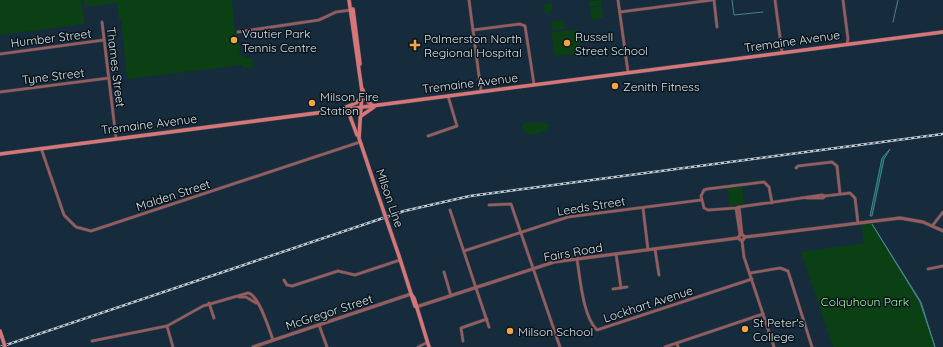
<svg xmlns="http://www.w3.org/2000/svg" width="943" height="347" font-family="Quicksand,sans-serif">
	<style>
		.green { fill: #0a4014 }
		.water { fill: #085d60; stroke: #46858b }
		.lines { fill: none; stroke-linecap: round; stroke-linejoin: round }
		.stream { stroke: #46858b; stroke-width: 1 }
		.minor-casing { stroke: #354959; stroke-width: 3.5 }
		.tertiary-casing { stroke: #354959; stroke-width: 4 }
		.secondary-casing { stroke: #354959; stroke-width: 4.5 }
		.minor { stroke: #995c5c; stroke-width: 2.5 }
		.tertiary { stroke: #995c5c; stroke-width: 3 }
		.secondary { stroke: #d77577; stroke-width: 3.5 }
		.rail-casing { stroke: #beccd7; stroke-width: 2.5 }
		.rail { stroke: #0a141b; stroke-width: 1; stroke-dasharray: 3; stroke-linecap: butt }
		.secondary-bridge-casing { stroke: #354959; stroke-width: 4.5; stroke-linecap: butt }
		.secondary-bridge { stroke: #d77577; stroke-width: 3.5 }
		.poi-dot { fill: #f2a542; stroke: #0a141b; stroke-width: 1.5 }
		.labels { text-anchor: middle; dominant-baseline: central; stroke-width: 3; stroke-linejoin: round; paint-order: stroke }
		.poi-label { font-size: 12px; fill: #d6e3ee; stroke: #0a141b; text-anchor: start }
		.street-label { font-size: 12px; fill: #d6e3ee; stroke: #0a141b }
		.park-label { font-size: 12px; fill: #98f79f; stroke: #0a141b }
	</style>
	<rect width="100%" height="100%" fill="#162c3d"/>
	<g class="green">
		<path d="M0 0H81L85 24 0 35Z"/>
		<path d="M84 0H232L235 31 237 33 240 55 252 59 253 67 243 68 242 65 127 79 121 19H119L117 3 85 7Z"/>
		<path d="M601 0 602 5 590 7 589 1Z"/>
		<path d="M552 3V11L545 14 544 4Z"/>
		<path d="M602 6 603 18 592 20 590 8Z"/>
		<path d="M563 20 565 29 552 30 551 22Z"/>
		<path d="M578 30 582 54 555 56 551 32Z"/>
		<path d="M360 96 356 101 347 105 346 98Z"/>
		<path d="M542 122 549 125 547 131 530 135 525 132 522 127 524 123Z"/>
		<path d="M742 186 744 204 730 206 727 188Z"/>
		<path d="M871 223 920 302 935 347H833L801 252 864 243 861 224Z"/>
	</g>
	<g class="water">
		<path d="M890 149 884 159 872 216H870L882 158Z"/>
		<path d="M872 224 921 302 935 347 920 302Z"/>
	</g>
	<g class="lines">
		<g class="stream">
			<path d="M732 0 734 15 763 12"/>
			<path d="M893 22 898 0"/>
		</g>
		<g class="minor-casing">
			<g id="minor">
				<path d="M469 0 481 91"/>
				<path d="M618 0 628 72"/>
				<path d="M714 0 717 27"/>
				<path d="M775 0 782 52"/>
				<path d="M843 0 848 39 847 44"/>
				<path d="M620 12 712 0"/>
				<path d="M102 22 116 138"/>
				<path d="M473 30 520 24 525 26 534 84"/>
				<path d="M238 32 319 20 336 12 351 10"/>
				<path d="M0 54 104 40"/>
				<path d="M0 92 109 78"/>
				<path d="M428 136 457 126 448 96"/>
				<path d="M41 148 64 215 76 227 91 231 360 142"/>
				<path d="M796 168 798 166 832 162 837 166 840 194"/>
				<path d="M825 196 850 193 855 198 858 223"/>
				<path d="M772 203 769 187 764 182 707 189 704 190 701 196 704 208 708 210 736 208 739 207 822 195 825 196 823 198H807"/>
				<path d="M489 205 511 204 560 347"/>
				<path d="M739 207 742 234"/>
				<path d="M643 208 648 250"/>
				<path d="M736 208 740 234"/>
				<path d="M450 210 489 327"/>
				<path d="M933 225 943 212"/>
				<path d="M742 241 744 257 774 347"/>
				<path d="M655 249 659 275"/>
				<path d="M464 251 568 217 701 200"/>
				<path d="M616 254 621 288"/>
				<path d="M577 259C580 278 583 317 597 330L752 279"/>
				<path d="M928 269 943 266"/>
				<path d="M444 272 451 296"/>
				<path d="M750 273 780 268 788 271 812 347"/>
				<path d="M284 280 287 285 292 286 338 271 355 275 400 260"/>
				<path d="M613 289 627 287"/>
				<path d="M239 297H246L256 303"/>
				<path d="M209 303 214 318"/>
				<path d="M319 325 327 347"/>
				<path d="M167 326 173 347"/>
				<path d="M92 341 167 326 203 306 248 293C259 295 269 329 273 340"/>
				<path d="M463 341 461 328 487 319"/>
				<path d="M677 343 678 347"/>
				<path d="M418 347 428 342"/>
				<path d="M665 347 763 314"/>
			</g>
		</g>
		<g class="tertiary-casing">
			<g id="tertiary">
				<path d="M745 237 900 218 923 222 943 231"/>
				<path d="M738 238 741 234 745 237"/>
				<path d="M738 238 742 241 745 237"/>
				<path d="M416 307 554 262 738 238"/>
				<path d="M253 347 411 294"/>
			</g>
		</g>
		<g class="secondary-casing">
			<g id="secondary">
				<path d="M349 0 362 91 359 138 377 192"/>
				<path d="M353 9 360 64"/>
				<path d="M363 90 366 100 372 105"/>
				<path d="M346 107 356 103 361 98"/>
				<path d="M344 109 348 111 357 135"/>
				<path d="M361 116 374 107"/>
				<path d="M0 154 943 32"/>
				<path d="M399 256 415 306"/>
				<path d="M411 294 414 298 429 347"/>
				<path d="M0 331 2 337"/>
			</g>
		</g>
		<use href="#minor" class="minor"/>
		<use href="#tertiary" class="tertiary"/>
		<use href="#secondary" class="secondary"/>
		<g class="rail-casing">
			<path id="rail" d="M0 347 404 211 470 196 943 134"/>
		</g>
		<use href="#rail" class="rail"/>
		<g class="secondary-bridge-casing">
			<g id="secondary-bridge">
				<path d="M377 192 399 256"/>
				<path d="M2 337 5 347"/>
			</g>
		</g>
		<use href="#secondary-bridge" class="secondary-bridge"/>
	</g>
	<g class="poi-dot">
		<circle cx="234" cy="40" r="4"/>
		<circle cx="567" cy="43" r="4"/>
		<path d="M413 39h4v4h4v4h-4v4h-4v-4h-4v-4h4z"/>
		<circle cx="615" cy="86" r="4"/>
		<circle cx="312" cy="103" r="4"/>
		<circle cx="745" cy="329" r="4"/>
		<circle cx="510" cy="331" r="4"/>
	</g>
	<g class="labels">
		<g class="poi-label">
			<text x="242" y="33">Vautier Park<tspan x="242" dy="14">Tennis Centre</tspan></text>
			<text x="575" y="36">Russell<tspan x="575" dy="14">Street School</tspan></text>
			<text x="424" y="38">Palmerston North<tspan x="424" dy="14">Regional Hospital</tspan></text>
			<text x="623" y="86">Zenith Fitness</text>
			<text x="320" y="96">Milson Fire<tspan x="320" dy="14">Station</tspan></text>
			<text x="753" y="322">St Peter's<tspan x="753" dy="14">College</tspan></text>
			<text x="518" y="331">Milson School</text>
		</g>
		<g class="street-label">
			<text transform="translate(51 38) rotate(-7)">Humber Street</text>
			<text transform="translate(792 41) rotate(-8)">Tremaine Avenue</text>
			<text transform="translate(116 67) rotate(83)">Thames Street</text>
			<text transform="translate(53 76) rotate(-7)">Tyne Street</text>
			<text transform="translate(470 83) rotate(-7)">Tremaine Avenue</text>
			<text transform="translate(149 124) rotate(-7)">Tremaine Avenue</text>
			<text transform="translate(173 195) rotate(-18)">Malden Street</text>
			<text transform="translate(390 198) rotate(71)">Milson Line</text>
			<text transform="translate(591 206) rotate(-9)">Leeds Street</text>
			<text transform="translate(573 252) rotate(-10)">Fairs Road</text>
			<text transform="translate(648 304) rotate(-18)">Lockhart Avenue</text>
			<text transform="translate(329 312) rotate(-18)">McGregor Street</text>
		</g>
		<g class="park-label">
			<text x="865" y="301">Colquhoun Park</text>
		</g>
	</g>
</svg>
